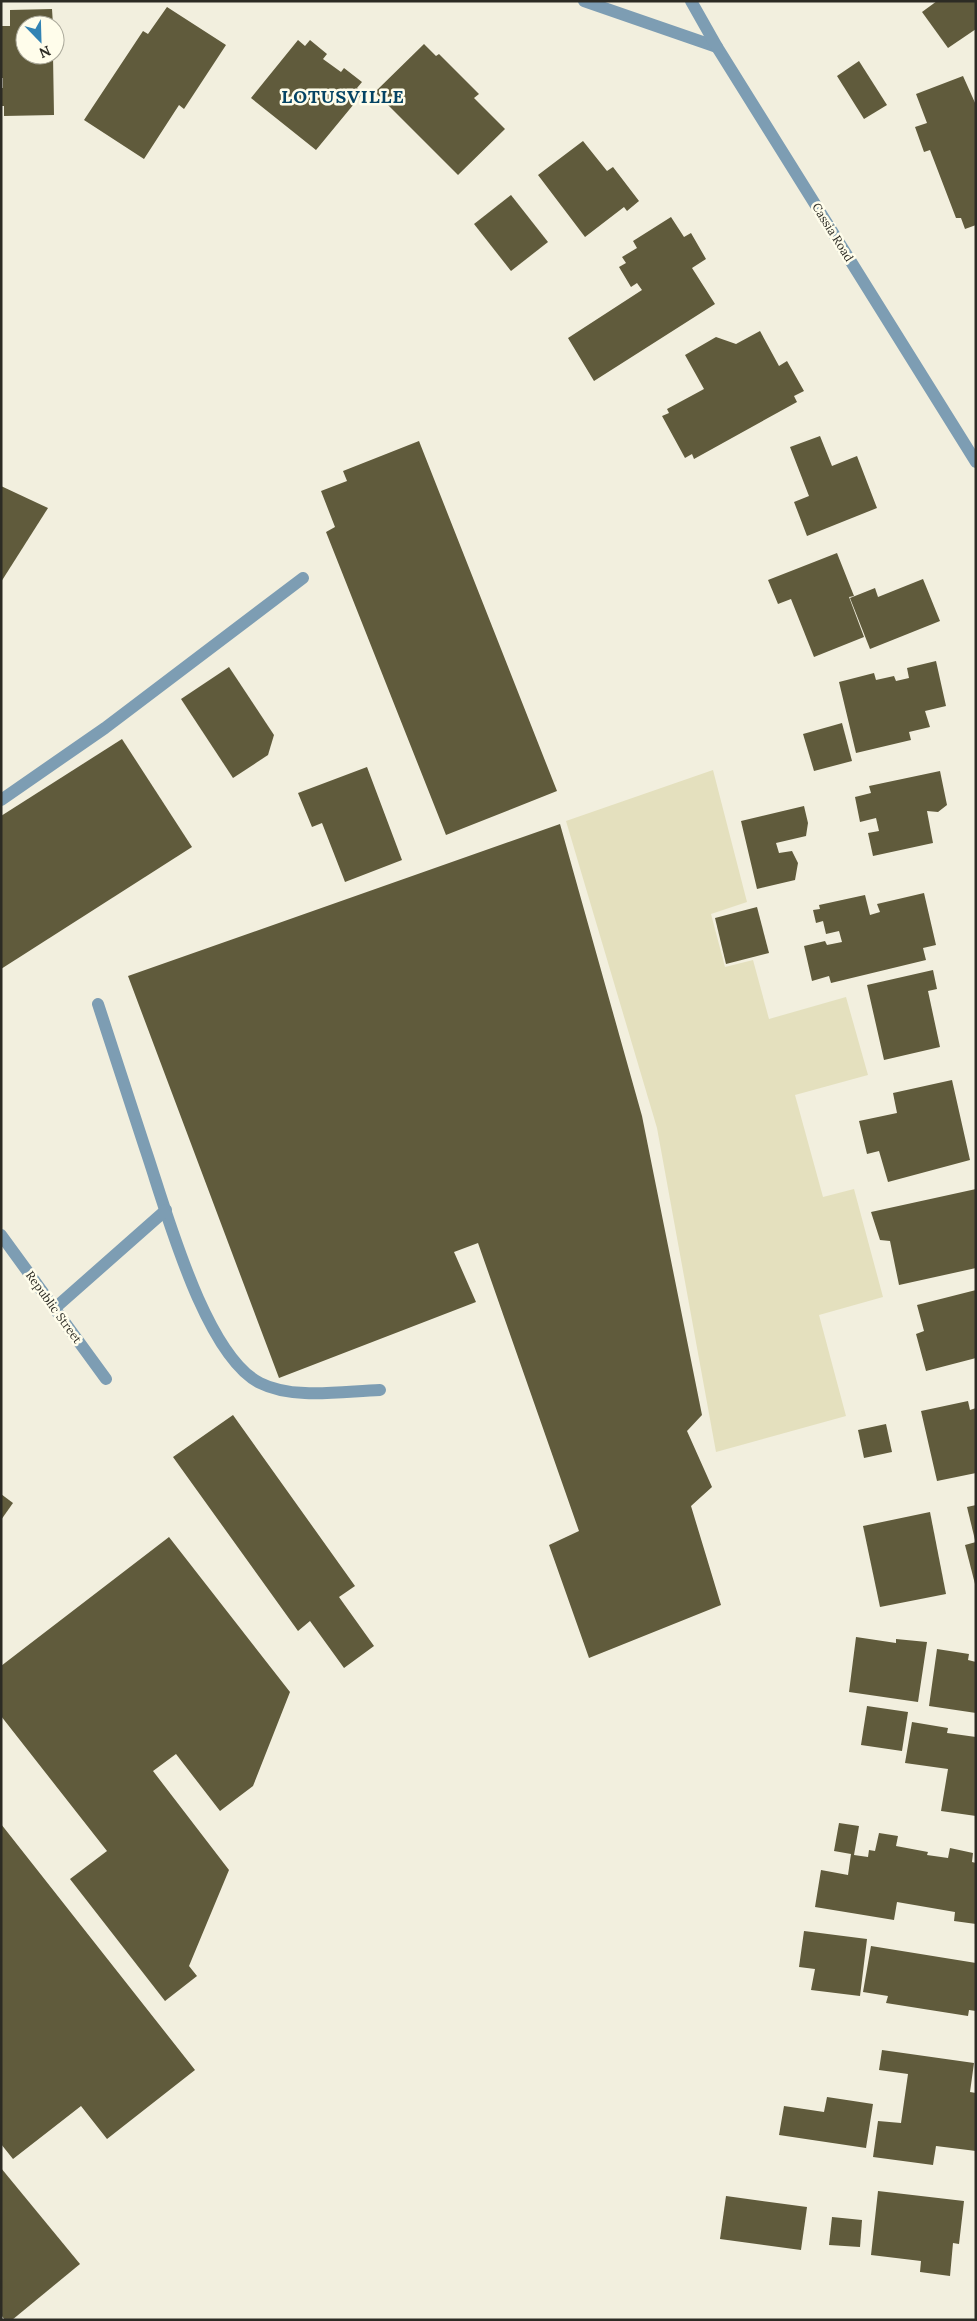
<svg xmlns="http://www.w3.org/2000/svg" width="977" height="2321" font-family="Lora,serif">
	<style>
		.green { fill: #e4e0be }
		.building { fill: #605b3c }
		.lines { fill: none; stroke-linecap: round; stroke-linejoin: round }
		.minor { stroke: #7d9db3; stroke-width: 12 }
		.labels { text-anchor: middle; dominant-baseline: central; stroke-width: 5; stroke-linejoin: round; paint-order: stroke }
		.street-label { font-size: 12px; fill: #2c2b24; stroke: #fffdeb }
		.district-label { font-size: 18px; font-weight: bold; letter-spacing: 1px; fill: #054464; stroke: #fffdeb }
	</style>
	<rect width="100%" height="100%" fill="#f2efde"/>
	<path class="green" d="M713 770 747 902 711 914 725 967 753 960 769 1019 846 997 868 1075 795 1095 823 1197 854 1189 883 1297 819 1315 846 1416 716 1452 657 1128 566 821Z"/>
	<g class="building">
		<path d="M937 1H976V29L948 48 922 12Z"/>
		<path d="M167 7 226 45 184 109 179 105 144 159 84 120 143 31 148 34Z"/>
		<path d="M52 9 53 25H25V55H53L54 115 4 116V106H1V88H3V78H1V26H10V10Z"/>
		<path d="M298 40 305 46 310 40 327 54 323 59 341 72 344 68 362 82 357 88 363 93 316 150 251 98Z"/>
		<path d="M424 44 436 56 439 54 479 94 474 98 505 129 458 175 375 92Z"/>
		<path d="M859 61 887 105 864 119 837 76Z"/>
		<path d="M963 76 976 105V225L965 229 961 218H956L930 150 924 152 915 127 927 123 916 94Z"/>
		<path d="M583 141 607 171 613 167 639 201 627 211 624 207 585 237 538 175Z"/>
		<path d="M511 195 548 242 511 271 474 224Z"/>
		<path d="M671 217 684 237 691 233 706 259 692 268 715 304 594 381 568 338 642 290 637 283 631 287 619 267 626 263 622 257 637 248 633 241Z"/>
		<path d="M760 331 779 366 787 361 804 391 794 396 797 402 694 459 692 454 685 458 662 416 669 413 667 409 704 389 685 355 716 337 736 344Z"/>
		<path d="M820 436 832 466 857 456 877 508 807 536 794 502 809 496 790 447Z"/>
		<path d="M419 441 557 791 446 835 326 532 335 527 321 491 347 481 343 471Z"/>
		<path d="M1 486 48 508 1 582Z"/>
		<path d="M837 553 854 596 849 597 864 637 814 657 791 599 778 604 768 580Z"/>
		<path d="M923 579 940 621 870 649 850 598 875 588 878 597Z"/>
		<path d="M936 661 946 706 925 711 930 727 909 732 911 740 856 753 839 682 874 673 876 680 894 676 896 681 909 678 907 668Z"/>
		<path d="M229 667 274 735 268 755 233 778 181 699Z"/>
		<path d="M842 723 852 761 814 771 803 734Z"/>
		<path d="M122 739 192 847 1 969V816Z"/>
		<path d="M367 767 402 860 345 882 322 823 312 827 298 793Z"/>
		<path d="M940 771 947 805 938 812 927 811 933 843 873 856 868 833 879 831 876 818 860 822 855 797 871 793 869 786Z"/>
		<path d="M804 806 808 823 806 836 776 843 779 853 792 851 798 863 795 880 757 889 741 821Z"/>
		<path d="M560 824 642 1116 702 1415 687 1431 712 1487 691 1506 721 1605 589 1658 549 1545 579 1531 478 1243 454 1252 476 1302 279 1378 128 976Z"/>
		<path d="M924 893 936 945 923 948 926 960 831 983 829 976 812 981 804 946 825 941 827 945 842 942 839 931 826 934 823 921 816 923 813 910 820 909 819 905 865 895 870 915 880 912 877 904Z"/>
		<path d="M757 907 769 953 726 964 715 918Z"/>
		<path d="M933 970 937 989 928 991 940 1047 884 1060 867 985Z"/>
		<path d="M952 1080 970 1160 888 1182 879 1151 867 1154 859 1121 897 1113 893 1093Z"/>
		<path d="M976 1189V1268L899 1285 890 1241 880 1240 871 1212Z"/>
		<path d="M976 1290V1358L926 1371 916 1334 924 1331 917 1305Z"/>
		<path d="M968 1401 970 1410 976 1408V1473L937 1481 921 1411Z"/>
		<path d="M233 1415 355 1586 339 1597 374 1646 344 1668 310 1621 298 1631 173 1457Z"/>
		<path d="M886 1424 892 1452 864 1458 858 1430Z"/>
		<path d="M1 1494 13 1503 1 1520Z"/>
		<path d="M976 1505V1540H975L967 1507Z"/>
		<path d="M930 1512 946 1594 880 1607 863 1526Z"/>
		<path d="M169 1537 290 1692 253 1786 220 1811 176 1754 153 1771 229 1870 189 1966 197 1976 165 2001 70 1879 107 1851 1 1716V1666Z"/>
		<path d="M976 1542V1584H975L965 1545Z"/>
		<path d="M856 1637 896 1643V1639L927 1642 918 1702 849 1692Z"/>
		<path d="M937 1649 969 1654 968 1660 976 1662V1713L929 1706Z"/>
		<path d="M867 1706 908 1712 902 1751 861 1745Z"/>
		<path d="M912 1722 948 1728 947 1733 976 1737V1816L941 1811 948 1769 905 1763Z"/>
		<path d="M839 1823 859 1826 854 1855 868 1857 869 1850 875 1851 879 1833 898 1836 896 1846 928 1852 927 1855 948 1858 950 1848 973 1853 972 1862 976 1863V1924L954 1921 955 1912 897 1902 894 1920 815 1907 821 1870 848 1875 851 1854 834 1851Z"/>
		<path d="M1 1824 195 2070 107 2139 81 2106 13 2159 1 2144Z"/>
		<path d="M804 1931 867 1939 860 1996 811 1990 815 1969 799 1967Z"/>
		<path d="M871 1946 976 1963V2011L969 2010 968 2016 886 2003 888 1996 863 1992Z"/>
		<path d="M882 2050 974 2063 970 2092 976 2093V2151L936 2146 933 2165 873 2157 878 2121 901 2123 908 2074 879 2070Z"/>
		<path d="M827 2097 873 2104 866 2148 779 2135 784 2106 824 2112Z"/>
		<path d="M1 2168 80 2264 12 2320H5L1 2315Z"/>
		<path d="M878 2191 964 2201 959 2244 953 2243 950 2276 920 2272 921 2261 871 2255Z"/>
		<path d="M726 2196 807 2207 801 2250 720 2239Z"/>
		<path d="M832 2217 862 2220 860 2247 829 2245Z"/>
	</g>
	<g class="lines">
		<g class="minor">
			<path d="M584 1 717 47"/>
			<path d="M691 1 717 47 976 462"/>
			<path d="M1 800 105 728 303 578"/>
			<path d="M98 1004C114 1052 129 1100 145 1148 165 1206 204 1355 260 1383 293 1400 344 1391 380 1390"/>
			<path d="M1 1235 106 1379"/>
			<path d="M55 1308 166 1210"/>
		</g>
	</g>
	<g class="labels">
		<g class="street-label">
			<text transform="translate(833 232) rotate(58)">Cassia Road</text>
			<text transform="translate(54 1307) rotate(54)">Republic Street</text>
		</g>
		<g class="district-label">
			<text x="343" y="96">LOTUSVILLE</text>
		</g>
	</g>
	<rect width="977" height="2321" fill="none" stroke="#2c2b24" stroke-width="5"/>
	<g transform="translate(40 40) rotate(157)"><circle r="24" fill="#fffdeb" stroke="#aba99b"/>
	<path d="M0-4L9 19L0 12L-9 19Z" fill="#3283b4"/>
	<text y="-8" font-size="14" font-weight="bold" text-anchor="middle" fill="#2c2b24">N</text>
	</g>
</svg>
